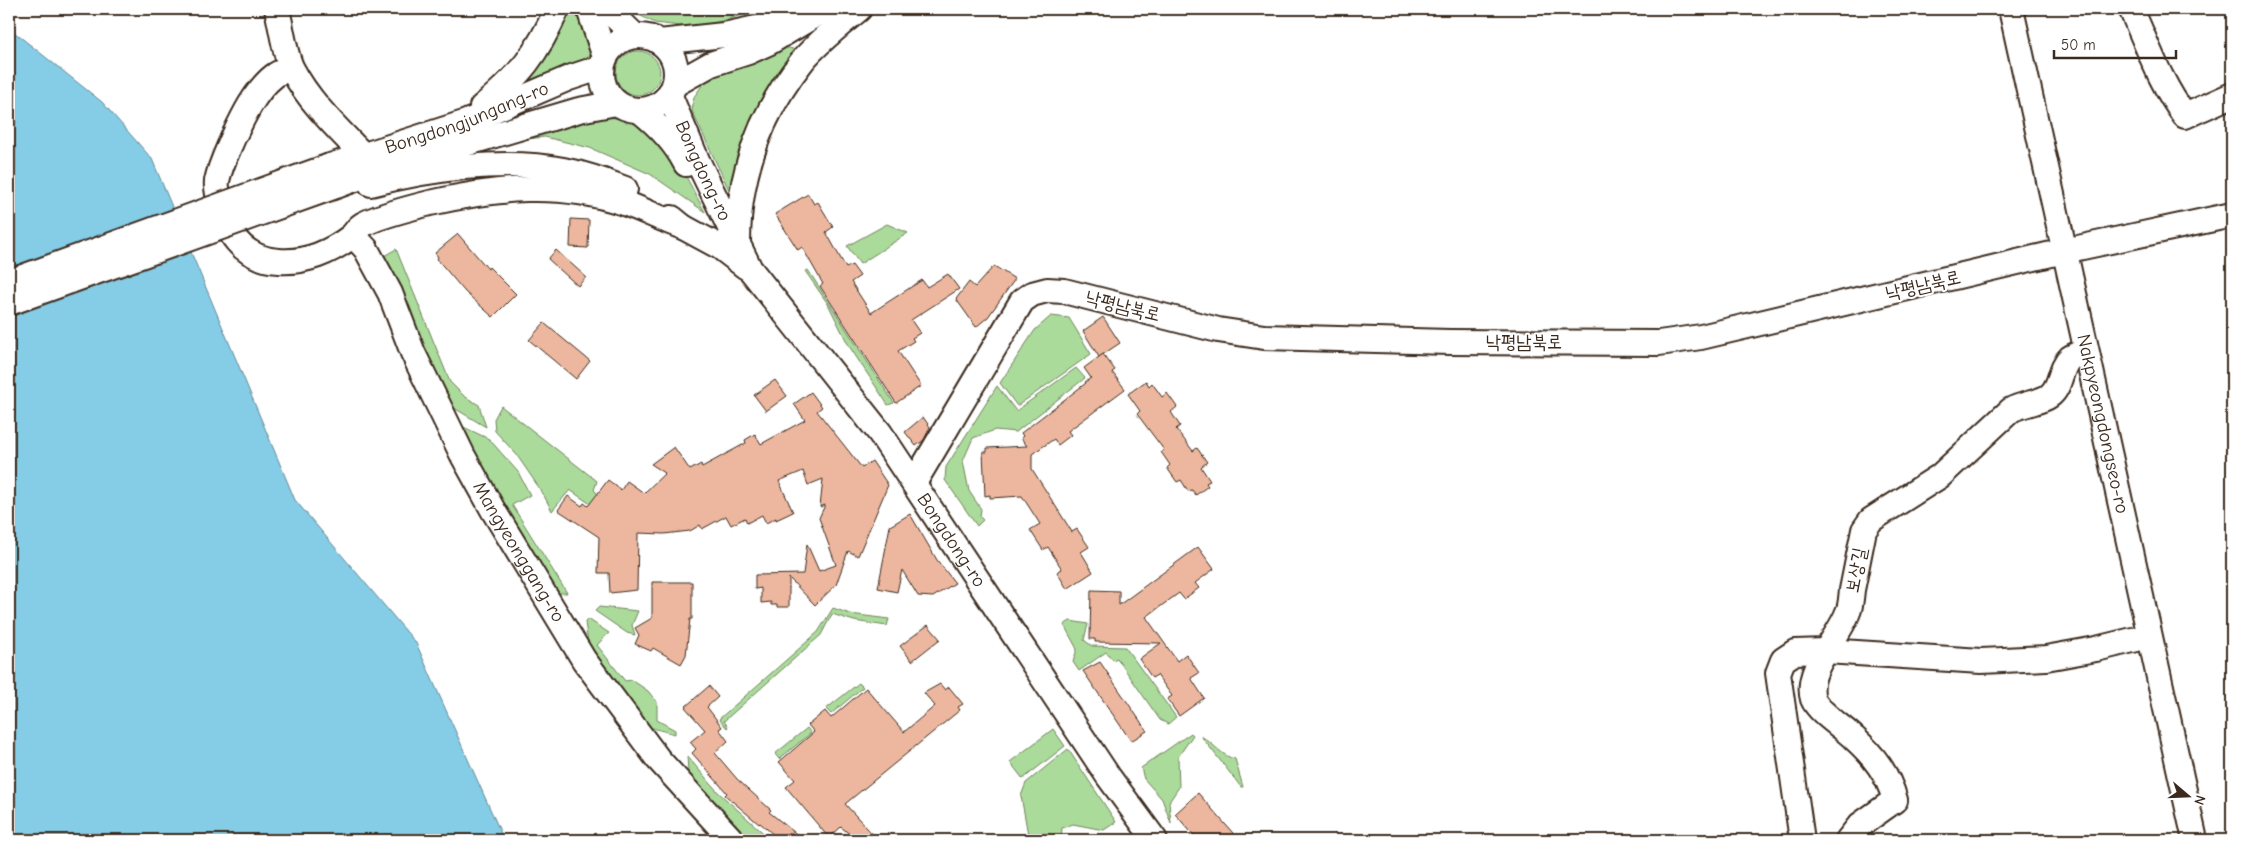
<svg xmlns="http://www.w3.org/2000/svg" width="2241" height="849" font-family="'Comic Neue','Poor Story',sans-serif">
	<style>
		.green { fill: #aadb9b; stroke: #72825c }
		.water { fill: #85cce6; stroke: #678b96 }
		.building { fill: #ecb79e; stroke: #3b2a1e }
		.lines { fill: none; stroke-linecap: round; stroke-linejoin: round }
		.minor-casing { stroke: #3b2a1e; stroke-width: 28 }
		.minor { stroke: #fff; stroke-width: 24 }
		.minor-bridge-casing { stroke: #3b2a1e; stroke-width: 28; stroke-linecap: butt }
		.minor-bridge { stroke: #fff; stroke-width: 24 }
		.labels { text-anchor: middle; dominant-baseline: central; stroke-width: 4; stroke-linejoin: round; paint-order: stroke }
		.street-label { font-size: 19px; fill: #3b2a1e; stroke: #fff }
	</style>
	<rect width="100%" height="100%" fill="#fff"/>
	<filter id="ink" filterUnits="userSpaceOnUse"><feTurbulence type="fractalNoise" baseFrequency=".02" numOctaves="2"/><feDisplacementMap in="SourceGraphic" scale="10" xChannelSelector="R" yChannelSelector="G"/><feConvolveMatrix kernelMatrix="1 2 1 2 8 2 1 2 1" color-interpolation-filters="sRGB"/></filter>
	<g filter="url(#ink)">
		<g class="green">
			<path d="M564 9H581L593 59 529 83 525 80 526 76 553 45Z"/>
			<path d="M627 9H763L697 28 655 23Z"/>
			<path d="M785 47 793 49 795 53 767 90 751 121 739 154 733 185 729 190 692 111 694 97 705 81Z"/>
			<circle cx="638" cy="73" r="22"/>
			<path d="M604 117C623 118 640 122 655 133 672 145 694 193 705 212L650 174 590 148 545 137 490 143 545 127Z"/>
			<path d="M887 224 908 233 860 264 847 246Z"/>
			<path d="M396 249 450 382 464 396 479 405 486 427 444 402 382 264 384 256Z"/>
			<path d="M808 270 894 403 888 405 849 346 828 304 805 271Z"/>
			<path d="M1051 316 1069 318 1091 354 1017 406 1000 383 1035 330Z"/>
			<path d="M1076 368 1085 378 1016 432 995 430 973 438 963 461 969 491 981 509 980 517 983 520 977 526 945 480 946 467 997 386 1016 411Z"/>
			<path d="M501 406 597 481 594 490 607 503 614 520 570 490 552 511 542 492 516 454 495 431 494 419Z"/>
			<path d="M455 423 489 439 518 472 530 495 512 505 567 593H554Z"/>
			<path d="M599 607 638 611 632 625 635 635 627 633 595 611Z"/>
			<path d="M833 608 850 614 889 619 887 626 854 621 832 614 821 635 724 721 728 727 727 728 719 719 818 632Z"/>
			<path d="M588 619 609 633 597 645 625 681 632 680 648 691 657 702V720L675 730V734L648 727 589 650 585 622Z"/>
			<path d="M1070 621 1088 624 1084 640 1092 646 1125 647 1176 717 1168 724 1160 720 1117 658 1113 660 1106 652 1079 671 1073 662 1077 649 1064 625Z"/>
			<path d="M859 683 863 687 831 714 826 709Z"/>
			<path d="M807 728 811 733 779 759 775 754Z"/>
			<path d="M1053 729 1065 746 1023 779 1010 762Z"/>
			<path d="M1191 733 1193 735 1178 757 1179 787 1169 802 1171 823 1162 799 1144 779 1141 768Z"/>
			<path d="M1201 736C1213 743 1223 757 1235 759L1243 787H1241Z"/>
			<path d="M1068 749 1116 822 1104 830 1073 824 1062 828 1061 840H1029L1021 796 1026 783Z"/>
			<path d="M687 756 718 792 771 840H740L689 786Z"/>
		</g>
		<path class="water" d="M9 28 102 102 152 159 295 500 416 643 504 840H9Z"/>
		<g class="building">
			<path d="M808 194 814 204 818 202 833 227 826 232 846 268 852 265 860 276 851 282 871 313 922 280 927 287 948 274 959 289 911 320 920 333 912 338 914 341 898 351 921 386 896 403 820 286 823 284 802 247 798 250 775 214Z"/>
			<path d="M571 219 589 220 588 248 570 247Z"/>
			<path d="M458 234 488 269 489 267 516 294 493 317 465 292 437 259 438 257 435 253Z"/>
			<path d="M556 250 586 277 578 286 548 259Z"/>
			<path d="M994 266 1015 279 988 317 976 327 956 299 969 282 975 287Z"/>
			<path d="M1103 317 1120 343 1099 357 1083 331Z"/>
			<path d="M544 323 590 361 576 379 529 340Z"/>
			<path d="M1103 354 1115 370 1112 372 1125 389 1068 431 1071 435 1058 445 1054 439 1032 454V469L1072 532 1077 529 1089 547 1081 552 1093 572 1067 589 1057 572 1062 569 1048 547 1043 550 1030 530 1040 524 1022 496 990 498V495L985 496 983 452H987V448L1027 446 1021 438 1023 436 1021 433 1086 383 1085 382 1091 378 1084 368Z"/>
			<path d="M775 380 787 396 766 411 754 395Z"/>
			<path d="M1146 381 1149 386 1152 383 1162 397 1167 393 1177 407 1171 412 1180 426 1176 429 1193 451 1197 448 1207 462 1201 467 1210 481 1206 483 1208 486 1196 495 1192 490 1188 491 1181 480 1177 482 1167 468 1170 465 1161 452 1164 450 1137 414 1140 411 1128 394Z"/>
			<path d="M811 392 822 407 817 411 862 468 872 461 888 485 858 556 848 551 836 585 815 605 789 578V607H777V605H771V602L761 603V588L755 589V575L803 574 807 544 819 571 836 565 819 518 825 505 820 507 823 479 808 485 803 471 779 481 793 512 776 520V518L766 523 762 515 747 523 745 518 731 525 726 516 702 529 700 525 690 531 664 534 638 533 637 590 610 593 609 573H598L599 537 558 510 568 496 582 506 584 503 588 506 608 480 621 490 627 481 644 493 665 473 651 464 674 447 690 470 701 464 702 467 746 443 745 440 755 434 761 444 805 420 794 404Z"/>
			<path d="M923 417 930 427 924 440 916 446 905 432Z"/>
			<path d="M910 514 937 560 955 583 933 597 918 596 902 570 897 592 878 588 890 526Z"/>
			<path d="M1198 547 1214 569 1195 583 1199 588 1184 599 1179 593 1146 617 1177 661 1186 654 1199 673 1191 678 1204 698 1179 716 1167 699 1172 696 1157 675 1152 678 1139 659 1161 643 1095 642V639H1090L1091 590 1119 591V605Z"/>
			<path d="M652 582H692V619H690L686 655 681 664 653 648 651 651 635 644 639 635 635 628 652 618Z"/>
			<path d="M928 625 940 639 912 661 900 646Z"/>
			<path d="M1100 662 1147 731 1131 741 1083 671Z"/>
			<path d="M940 684 945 690 949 687 963 704 958 707 960 710 845 804 878 840H857L841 827 829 838 786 787 795 780 779 762 814 732 808 725 825 711 831 718 866 688 904 732 935 706 924 693Z"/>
			<path d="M709 686 718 697 707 707 722 727 719 729 728 741 715 753 737 779 771 810 769 812 804 840H780L760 823 759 824 725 795 727 793 692 753 696 749 690 742 705 730 685 707Z"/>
			<path d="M1198 793 1239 840H1198L1175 814Z"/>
		</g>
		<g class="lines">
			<g class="minor-casing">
				<g id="minor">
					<path d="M277 9C281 25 285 56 292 69 309 102 339 130 364 156"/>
					<path d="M589 9 605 57"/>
					<path d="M607 9 635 36"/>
					<path id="s1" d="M2011 9 2195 840"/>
					<path d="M2131 9C2148 46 2160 83 2185 116L2232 95"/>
					<circle cx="639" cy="73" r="37"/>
					<path d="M659 42 724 35 794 20"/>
					<path d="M291 68C286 70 279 72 274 76 255 91 243 117 233 138 227 152 220 166 217 181 216 186 218 194 219 199 225 232 242 259 279 261 305 263 331 252 352 236 355 233 358 227 362 225 375 217 414 207 430 203 495 188 559 181 624 203 644 210 663 220 683 227"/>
					<path d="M675 84 711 64 748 52 770 42 815 15 832 9"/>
					<path id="s2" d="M669 94 697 160 750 269 880 433 1108 776 1155 840"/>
					<path d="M482 107C520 75 537 55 557 9"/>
					<path d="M639 110C658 125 675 142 686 164"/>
					<path id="s3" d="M330 166 464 123 569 78 602 67"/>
					<path d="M371 184C429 169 504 158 563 170 584 174 605 181 625 189"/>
					<path d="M336 186 394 165 579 110 616 103"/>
					<path d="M672 218 683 227 720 247 746 267"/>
					<path id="s4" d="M353 235 366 249 390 293 413 353 463 456 493 510 584 660 658 759 732 840"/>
					<path d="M738 243C738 174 760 114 803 60 819 41 840 25 859 9"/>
					<path d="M914 483 1022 301 1032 294 1047 290 1064 291 1218 330 1264 337 1450 342 1659 343 1701 337 2064 251 2232 215"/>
					<path d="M1802 840 1778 673 1783 660 1795 652 1826 651 1981 661 2046 658 2096 649 2149 636"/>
					<path d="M1848 840 1860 825 1895 800C1888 774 1874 756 1854 738 1844 728 1818 712 1813 699 1804 670 1839 638 1848 612 1851 606 1851 597 1852 590 1856 570 1860 550 1864 530L1871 520 1940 476 2011 410C2022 404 2041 402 2049 396 2062 387 2059 368 2070 358 2074 355 2080 353 2085 351"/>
				</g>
			</g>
			<use href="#minor" class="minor"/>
			<g class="minor-bridge-casing">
				<g id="minor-bridge">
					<path d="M9 282 330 166"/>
					<path d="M9 303 336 186"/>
				</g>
			</g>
			<use href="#minor-bridge" class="minor-bridge"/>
		</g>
	</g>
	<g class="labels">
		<g class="street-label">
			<text stroke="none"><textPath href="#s3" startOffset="145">Bongdongjungang-ro</textPath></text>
			<text stroke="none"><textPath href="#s2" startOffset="84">Bongdong-ro</textPath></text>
			<text transform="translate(1923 285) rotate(-13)">낙평남북로</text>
			<text transform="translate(1123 306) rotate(14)">낙평남북로</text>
			<text x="1524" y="342">낙평남북로</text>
			<text stroke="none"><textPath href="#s1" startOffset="425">Nakpyeongdongseo-ro</textPath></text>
			<text stroke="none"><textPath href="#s2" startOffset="531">Bongdong-ro</textPath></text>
			<text stroke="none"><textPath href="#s4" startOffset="359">Mangyeonggang-ro</textPath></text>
			<text transform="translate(1856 570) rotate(-79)">보상길</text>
		</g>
	</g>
	<rect width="2241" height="849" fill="none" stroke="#fff" stroke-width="30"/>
	<rect x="15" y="15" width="2211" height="819" fill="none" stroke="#3b2a1e" stroke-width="2" filter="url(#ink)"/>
	<g transform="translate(2188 796) rotate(109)" stroke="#ffffff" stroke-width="4" paint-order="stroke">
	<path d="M0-4L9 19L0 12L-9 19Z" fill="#3b2a1e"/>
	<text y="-8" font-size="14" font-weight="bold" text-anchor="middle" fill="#3b2a1e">N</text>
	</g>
	<path d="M2054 50v8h122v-8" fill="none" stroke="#3b2a1e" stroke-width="2.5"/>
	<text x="2061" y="50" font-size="15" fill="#3b2a1e" stroke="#ffffff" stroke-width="4" paint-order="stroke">50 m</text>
</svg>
